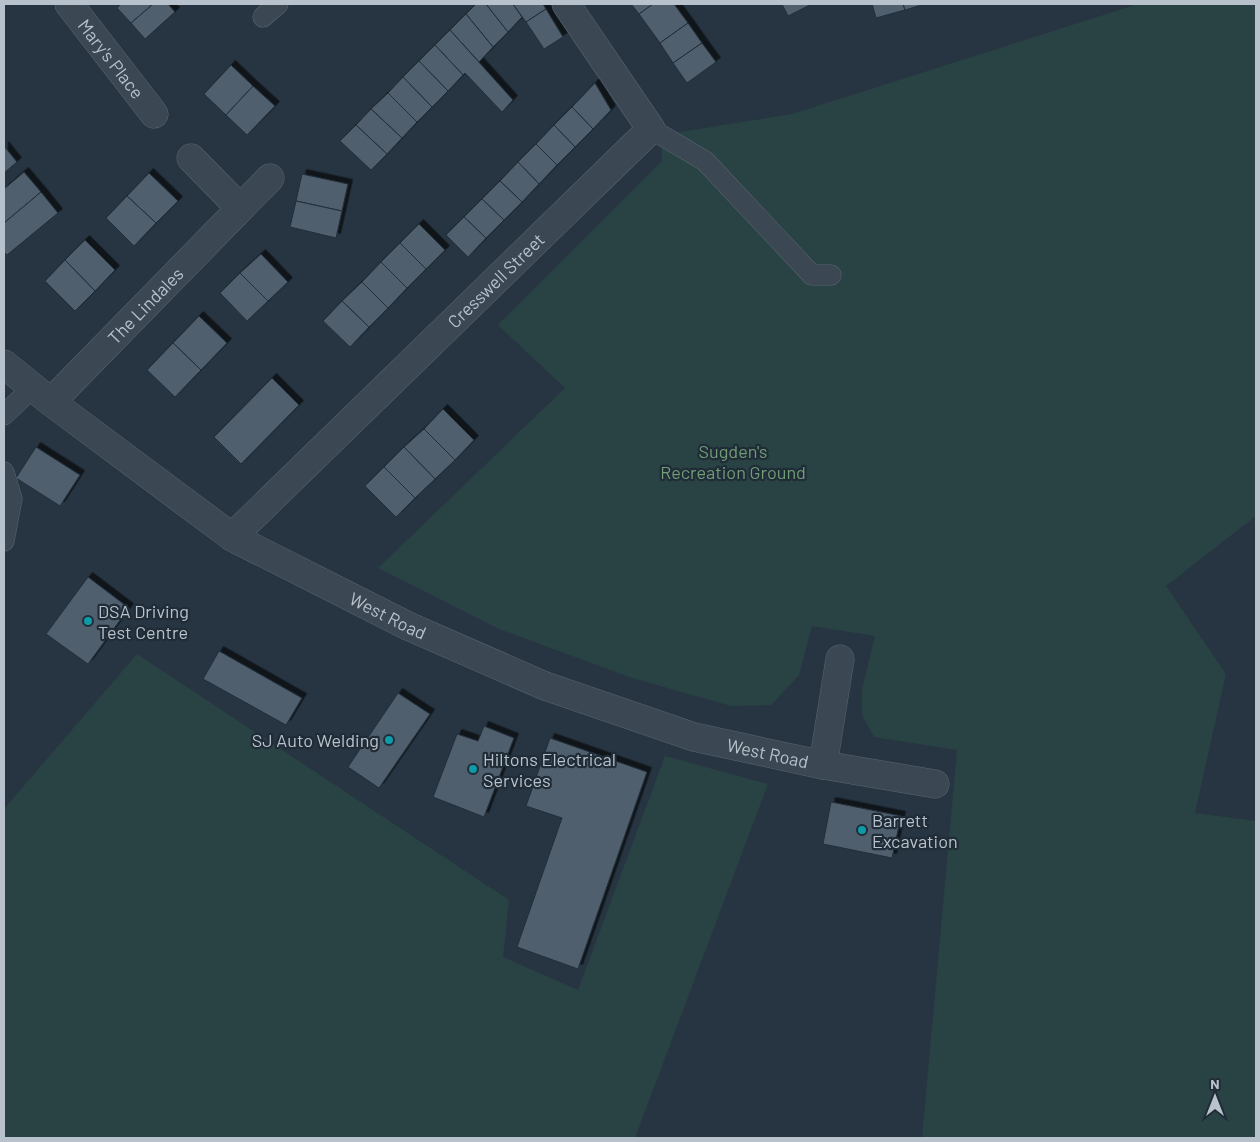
<svg xmlns="http://www.w3.org/2000/svg" width="1260" height="1142" font-family="Barlow,sans-serif">
	<style>
		.green { fill: #294243 }
		.building { fill: #505e6d; stroke: #222e39; filter: url(#shadow) }
		.lines { fill: none; stroke-linecap: round; stroke-linejoin: round }
		.service-casing { stroke: #59656f; stroke-width: 21 }
		.minor-casing { stroke: #59656f; stroke-width: 29 }
		.service { stroke: #3b4752; stroke-width: 20 }
		.minor { stroke: #3b4752; stroke-width: 28 }
		.culture-dot { fill: #0f9aa8; stroke: #202c37; stroke-width: 2 }
		.labels { text-anchor: middle; dominant-baseline: central; stroke-width: 4.5; stroke-linejoin: round; paint-order: stroke }
		.street-label { font-size: 18px; fill: #b8c2cc; stroke: #202c37 }
		.park-label { font-size: 18px; fill: #709c76; stroke: #202c37 }
		.poi-label { font-size: 18px; fill: #b8c2cc; stroke: #202c37; text-anchor: start }
	</style>
	<defs>
		<filter id="shadow"><feDropShadow dx="4.5" dy="-4.5" stdDeviation="0" flood-color="#0009"/></filter>
	</defs>
	<rect width="100%" height="100%" fill="#273542"/>
	<g class="green">
		<path d="M1138 4H1256V516L1166 586 1226 674 1195 813 1256 821V1138H922L957 750 874 737 862 715V689L875 636 812 626 799 675 771 705 731 706 632 678 499 629 378 568 565 388 498 325 662 161 661 135 792 114Z"/>
		<path d="M137 654 509 900 503 957 578 990 665 756 768 784 635 1138H4V809Z"/>
	</g>
	<g class="building">
		<path d="M121 4H153L131 23 117 8Z"/>
		<path d="M153 4H168L175 12 145 39 131 23Z"/>
		<path d="M476 4H486L508 32 493 47 466 14Z"/>
		<path d="M486 4H513L522 17 508 32Z"/>
		<path d="M513 4H543L546 9 526 22Z"/>
		<path d="M631 4H653L639 14Z"/>
		<path d="M653 4H674L688 23 660 43 639 14Z"/>
		<path d="M782 4H812L788 16Z"/>
		<path d="M872 4H903L905 10 876 18Z"/>
		<path d="M903 4H925L905 10Z"/>
		<path d="M546 9 563 37 544 49 526 22Z"/>
		<path d="M466 14 493 47 479 62 450 30Z"/>
		<path d="M688 23 702 43 673 63 660 43Z"/>
		<path d="M450 30 513 100 502 112 465 73 463 75 435 45Z"/>
		<path d="M702 43 716 62 687 83 673 63Z"/>
		<path d="M435 45 463 75 448 91 419 61Z"/>
		<path d="M419 61 448 91 432 107 403 77Z"/>
		<path d="M231 65 253 86 226 115 204 94Z"/>
		<path d="M403 77 432 107 417 122 388 93Z"/>
		<path d="M595 83 611 110 593 129 572 107Z"/>
		<path d="M253 86 275 106 247 135 226 115Z"/>
		<path d="M388 93 417 122 402 138 371 109Z"/>
		<path d="M572 107 593 129 575 147 554 125Z"/>
		<path d="M371 109 402 138 387 154 356 125Z"/>
		<path d="M356 125 387 154 371 170 340 141Z"/>
		<path d="M554 125 575 147 557 165 536 144Z"/>
		<path d="M536 144 557 165 539 184 518 162Z"/>
		<path d="M4 146 17 162 4 173Z"/>
		<path d="M518 162 539 184 522 202 500 181Z"/>
		<path d="M24 172 41 192 4 223V189Z"/>
		<path d="M149 173 178 201 156 223 127 196Z"/>
		<path d="M302 174 348 184 342 211 296 201Z"/>
		<path d="M500 181 522 202 504 220 482 199Z"/>
		<path d="M41 192 58 213 7 255 4 252V223Z"/>
		<path d="M127 196 156 223 134 246 106 218Z"/>
		<path d="M482 199 504 220 486 238 464 217Z"/>
		<path d="M296 201 342 211 336 238 290 227Z"/>
		<path d="M464 217 486 238 468 257 446 235Z"/>
		<path d="M419 224 445 250 426 269 400 243Z"/>
		<path d="M85 240 115 270 95 291 65 260Z"/>
		<path d="M400 243 426 269 407 288 381 262Z"/>
		<path d="M261 254 288 282 268 301 240 273Z"/>
		<path d="M65 260 95 291 75 311 45 281Z"/>
		<path d="M381 262 407 288 388 308 362 282Z"/>
		<path d="M240 273 268 301 247 321 220 293Z"/>
		<path d="M362 282 388 308 369 327 342 301Z"/>
		<path d="M342 301 369 327 350 347 323 321Z"/>
		<path d="M199 316 227 343 201 370 173 343Z"/>
		<path d="M173 343 201 370 175 397 147 370Z"/>
		<path d="M272 378 299 405 241 464 214 437Z"/>
		<path d="M443 409 474 440 455 460 424 429Z"/>
		<path d="M424 429 455 460 435 479 404 447Z"/>
		<path d="M36 447 80 475 60 506 16 478Z"/>
		<path d="M404 447 435 479 415 498 384 467Z"/>
		<path d="M384 467 415 498 396 517 365 486Z"/>
		<path d="M88 577 129 608 88 664 46 634Z"/>
		<path d="M219 651 302 698 286 725 203 679Z"/>
		<path d="M398 693 430 714 379 788 348 767Z"/>
		<path d="M484 726 514 738 484 817 433 797 457 734 478 741Z"/>
		<path d="M550 738 647 772 578 969 517 947 562 818 526 806Z"/>
		<path d="M831 802 901 816 892 858 823 844Z"/>
	</g>
	<g class="lines">
		<g class="service-casing">
			<g id="service">
				<path d="M263 17 278 4"/>
				<path d="M651 129 705 161 812 275H831"/>
				<path d="M4 415 33 387"/>
				<path d="M4 472 12 499 4 541"/>
			</g>
		</g>
		<g class="minor-casing">
			<g id="minor">
				<path id="s1" d="M69 4 154 114"/>
				<path d="M191 158 240 208"/>
				<path id="s2" d="M4 364 51 402 232 537 408 626 545 686 694 737 823 765 935 784"/>
				<path id="s3" d="M51 402 270 178"/>
				<path id="s4" d="M232 537 651 129 566 4"/>
				<path d="M823 765 840 659"/>
			</g>
		</g>
		<use href="#service" class="service"/>
		<use href="#minor" class="minor"/>
	</g>
	<g class="culture-dot">
		<circle cx="88" cy="621" r="5"/>
		<circle cx="389" cy="740" r="5"/>
		<circle cx="473" cy="769" r="5"/>
		<circle cx="862" cy="830" r="5"/>
	</g>
	<g class="labels">
		<g class="street-label">
			<text stroke="none"><textPath href="#s1" startOffset="69">Mary's Place</textPath></text>
			<text stroke="none"><textPath href="#s4" startOffset="368">Cresswell Street</textPath></text>
			<text stroke="none"><textPath href="#s3" startOffset="135">The Lindales</textPath></text>
			<text stroke="none"><textPath href="#s2" startOffset="461">West Road</textPath></text>
			<text stroke="none"><textPath href="#s2" startOffset="866">West Road</textPath></text>
		</g>
		<g class="park-label">
			<text x="733" y="451">Sugden's<tspan x="733" dy="21">Recreation Ground</tspan></text>
		</g>
		<g class="poi-label">
			<text x="98" y="611">DSA Driving<tspan x="98" dy="21">Test Centre</tspan></text>
			<text x="379" y="740" text-anchor="end">SJ Auto Welding</text>
			<text x="483" y="759">Hiltons Electrical<tspan x="483" dy="21">Services</tspan></text>
			<text x="872" y="820">Barrett<tspan x="872" dy="21">Excavation</tspan></text>
		</g>
	</g>
	<rect width="1260" height="1142" fill="none" stroke="#b8c2cc" stroke-width="10"/>
	<g transform="translate(1215 1097)" stroke="#202c37" stroke-width="4" paint-order="stroke">
	<path d="M0-4L9 19L0 12L-9 19Z" fill="#b8c2cc"/>
	<text y="-8" font-size="14" font-weight="bold" text-anchor="middle" fill="#b8c2cc">N</text>
	</g>
</svg>
